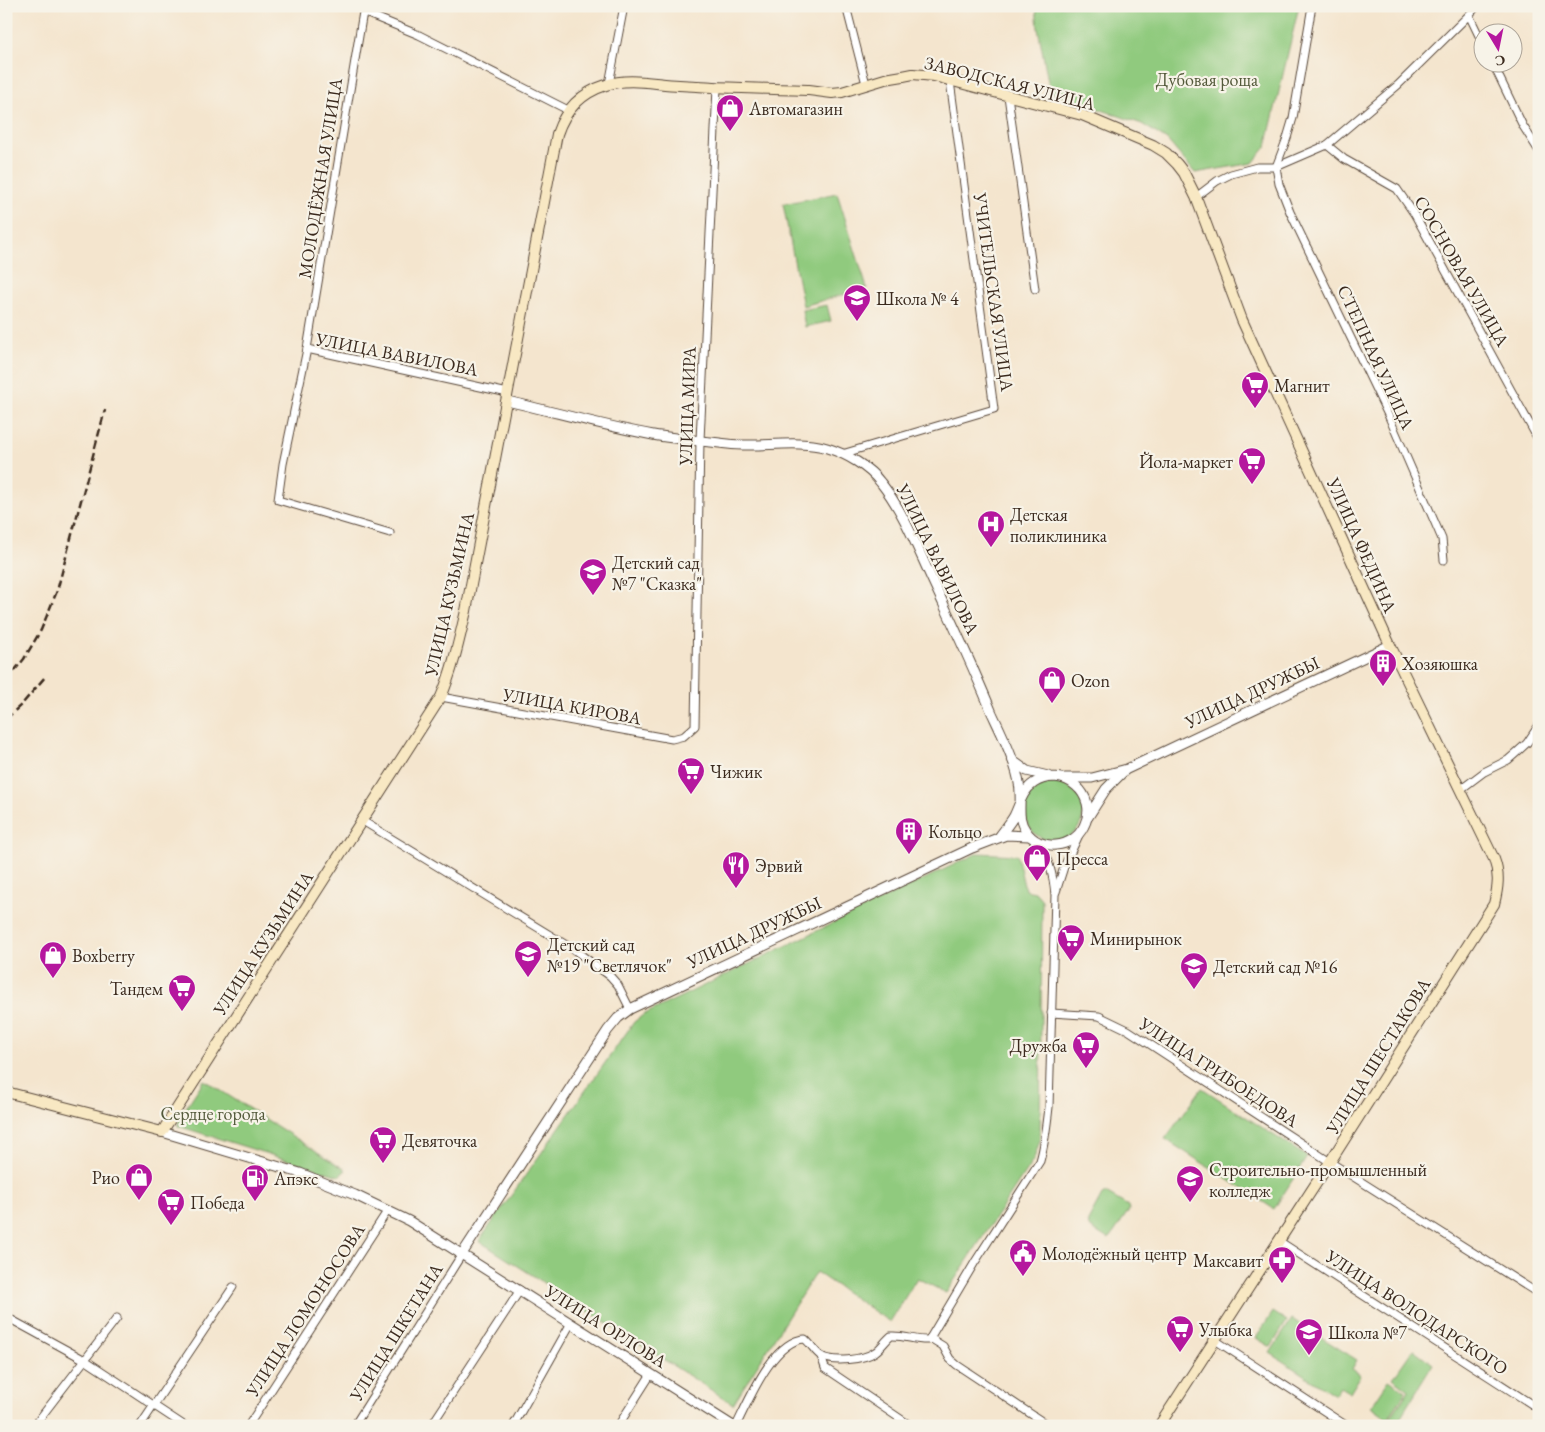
<svg xmlns="http://www.w3.org/2000/svg" width="1545" height="1432" font-family="'EB Garamond',serif">
	<style>
		.green { fill: #90ca7e; stroke: #667a4e }
		.lines { fill: none; stroke-linecap: round; stroke-linejoin: round }
		.minor-casing { stroke: #574638; stroke-width: 9 }
		.tertiary-casing { stroke: #574638; stroke-width: 11 }
		.secondary-casing { stroke: #574638; stroke-width: 12 }
		.minor { stroke: #fff; stroke-width: 7 }
		.tertiary { stroke: #fff; stroke-width: 9 }
		.secondary { stroke: #f8e8c3; stroke-width: 10 }
		.rail { stroke: #3b2a1e; stroke-width: 2.5; stroke-dasharray: 8 4; stroke-linecap: butt }
		.labels { text-anchor: middle; dominant-baseline: central; stroke-width: 4.5; stroke-linejoin: round; paint-order: stroke }
		.park-label { font-size: 18px; fill: #545a3b; stroke: #f7f3e8 }
		.street-label { font-size: 18px; fill: #3b2a1e; stroke: #f7f3e8 }
		.poi-label { font-size: 18px; fill: #3b2a1e; stroke: #f7f3e8; text-anchor: start }
	</style>
	<rect width="100%" height="100%" fill="#f7f3e8"/>
	<filter id="ink" filterUnits="userSpaceOnUse"><feTurbulence type="fractalNoise" baseFrequency=".02" numOctaves="2"/><feDisplacementMap in="SourceGraphic" scale="10" xChannelSelector="R" yChannelSelector="G"/><feConvolveMatrix kernelMatrix="1 2 1 2 8 2 1 2 1" color-interpolation-filters="sRGB"/></filter>
	<filter id="wash" filterUnits="userSpaceOnUse"><feTurbulence type="fractalNoise" baseFrequency=".0096" numOctaves="4" result="noise"/><feDisplacementMap in="SourceGraphic" scale="20" xChannelSelector="R" yChannelSelector="G"/><feGaussianBlur stdDeviation="1.12" result="paint"/><feColorMatrix in="noise" values="0 0 0 0 0 0 0 0 0 0 0 0 0 0 0 0 0 1.4 0 .05"/><feComposite in="paint" operator="in"/></filter>
	<g filter="url(#wash)">
		<rect width="100%" height="100%" fill="#f4e5ce"/>
		<g class="green">
			<path d="M1036 6H1299L1266 147 1253 163 1195 173 1167 140 1142 124 1050 92 1038 28Z"/>
			<path d="M837 193 867 288 803 306 783 204Z"/>
			<path d="M827 305 831 321 805 327 802 310Z"/>
			<circle cx="1054" cy="812" r="29"/>
			<path d="M978 853 1017 855 1025 890 1035 892 1042 900 1040 1140 1034 1159 946 1293 917 1278 890 1322 816 1272 733 1404 479 1241 634 1022 643 1015Z"/>
			<path d="M204 1080 346 1170 339 1176 178 1126 179 1118Z"/>
			<path d="M1202 1088 1307 1157 1274 1209 1165 1139Z"/>
			<path d="M1106 1193 1128 1206 1129 1210 1111 1237 1108 1239 1089 1227 1088 1221 1102 1195Z"/>
			<path d="M1273 1312 1287 1321 1271 1347 1256 1338Z"/>
			<path d="M1292 1319 1357 1360 1352 1369 1361 1375 1350 1393 1340 1387 1335 1395 1270 1353Z"/>
			<path d="M1413 1349 1433 1364 1395 1426H1385L1409 1390 1393 1378Z"/>
			<path d="M1389 1380 1406 1391 1388 1419 1371 1407Z"/>
		</g>
	</g>
	<g filter="url(#ink)">
		<g class="lines">
			<g class="minor-casing">
				<g id="minor">
					<path d="M846 6 866 84"/>
					<path d="M1312 6 1293 118 1287 138 1276 167 1279 184 1290 212 1389 417 1442 539 1444 560"/>
					<path d="M1469 15 1477 6"/>
					<path d="M1492 62 1523 126 1539 151"/>
					<path d="M609 84 624 6"/>
					<path d="M1008 96 1035 289"/>
					<path d="M1327 145 1344 159 1397 189 1415 215 1539 441"/>
					<path d="M1196 197 1217 181 1231 174 1257 167H1276L1327 145 1398 85 1469 15 1482 42"/>
					<path d="M307 349 508 393"/>
					<path d="M842 454 994 409 950 81"/>
					<path d="M390 533 278 500 283 464 307 349 363 12 419 35 568 110"/>
					<path d="M441 697 672 739 684 736 695 726 700 440 717 88"/>
					<path d="M1460 790 1484 772 1508 760 1516 753 1527 743 1539 725"/>
					<path d="M361 820 573 949 610 976 618 985 630 1009"/>
					<path d="M1056 892 1064 867 1079 835"/>
					<path d="M1051 1013 1099 1016 1128 1030 1330 1162 1539 1294"/>
					<path d="M1279 1241 1539 1409"/>
					<path d="M6 1319 12 1320 85 1360 185 1426"/>
					<path d="M930 1338 975 1262 1040 1161C1045 1143 1047 1126 1049 1107L1055 895C1053 873 1049 858 1036 841"/>
					<path d="M930 1338 943 1346 950 1359 957 1365 1049 1426"/>
					<path d="M1215 1340 1347 1426"/>
					<path d="M821 1356 825 1368 911 1426"/>
					<path d="M34 1426 117 1318"/>
					<path d="M140 1426 233 1287"/>
					<path d="M248 1426 388 1210"/>
					<path d="M354 1426 462 1254"/>
					<path d="M431 1426 520 1290"/>
					<path d="M513 1426 571 1323"/>
					<path d="M618 1426 651 1374"/>
					<path d="M736 1426C749 1400 773 1340 805 1339 811 1344 815 1352 821 1356 833 1363 863 1360 875 1352 881 1348 885 1341 891 1336 904 1335 916 1341 928 1340L930 1338"/>
				</g>
			</g>
			<g class="tertiary-casing">
				<g id="tertiary">
					<path d="M507 401C555 412 604 426 653 435 677 439 703 441 728 444 760 448 797 439 827 448 847 454 869 467 881 483 905 513 920 555 937 590 956 631 975 671 992 713 1000 730 1008 746 1014 764 1017 773 1020 783 1020 793 1021 807 1017 819 1026 831 1040 852 1073 849 1084 826 1100 795 1063 764 1034 783 1022 791 1020 804 1014 816 1010 823 1004 830 999 837"/>
					<path d="M1013 761 1027 771 1048 776"/>
					<path d="M1065 778H1092L1127 769 1390 645"/>
					<path d="M1088 817 1106 789 1125 770"/>
					<path d="M162 1132 300 1173 355 1195 409 1221 733 1426"/>
					<path d="M462 1254 608 1030 618 1018 630 1009 972 848 1006 835 1030 836"/>
				</g>
			</g>
			<g class="secondary-casing">
				<path id="secondary" d="M6 1092 162 1132 441 697C453 669 459 640 466 611L557 134C565 110 581 93 606 85 629 77 655 84 679 85 722 88 766 89 809 90L832 93 842 92 885 79 903 76 913 74 934 76 1082 115 1153 145 1166 153 1177 164 1184 173 1196 197 1242 320 1390 645 1494 859C1500 875 1498 888 1494 904L1330 1162 1159 1426"/>
			</g>
			<use href="#minor" class="minor"/>
			<use href="#tertiary" class="tertiary"/>
			<use href="#secondary" class="secondary"/>
			<g class="rail">
				<path d="M6 681 24 659 41 630 57 591 105 410"/>
				<path d="M6 719 23 703 45 677"/>
			</g>
		</g>
	</g>
	<defs>
		<g id="shop-pin" transform="scale(1.4375)"><path d="M0 17L-7.5 6A9.5 9.5 0 1 1 7.5 6Z" fill="#b5179e" stroke="#f7f3e8"/><path d="M-5-2.5h2.3a2.7 3.5 0 0 1 5.4 0H5L5.5 6h-11ZM-1.5-2.5h3a1.5 2.3 0 0 0-3 0Z" fill="#fff"/></g>
		<g id="school-pin" transform="scale(1.4375)"><path d="M0 17L-7.5 6A9.5 9.5 0 1 1 7.5 6Z" fill="#b5179e" stroke="#f7f3e8"/><path d="M0-5L7-2L0 1L-7-2ZM-4 1L0 2.5L4 1V4Q0 6-4 4Z" fill="#fff"/></g>
		<g id="supermarket-pin" transform="scale(1.4375)"><path d="M0 17L-7.5 6A9.5 9.5 0 1 1 7.5 6Z" fill="#b5179e" stroke="#f7f3e8"/><path d="M-6-5.5h2.5l.6 2H6L4.5 2H-2.5L-4.4-4H-6ZM-1.5 3.2a1.3 1.3 0 1 0 .1 0ZM3 3.2a1.3 1.3 0 1 0 .1 0Z" fill="#fff"/></g>
		<g id="hospital-pin" transform="scale(1.4375)"><path d="M0 17L-7.5 6A9.5 9.5 0 1 1 7.5 6Z" fill="#b5179e" stroke="#f7f3e8"/><path d="M-5-5h3v3.5h4V-5h3V5h-3V1.5h-4V5h-3Z" fill="#fff"/></g>
		<g id="building-pin" transform="scale(1.4375)"><path d="M0 17L-7.5 6A9.5 9.5 0 1 1 7.5 6Z" fill="#b5179e" stroke="#f7f3e8"/><path d="M-4-6H4V6H1V3H-1V6H-4ZM-2.5-4.3h1.7v1.8h-1.7ZM.8-4.3h1.7v1.8H.8ZM-2.5-1h1.7V.8h-1.7ZM.8-1h1.7V.8H.8Z" fill="#fff"/></g>
		<g id="restaurant-pin" transform="scale(1.4375)"><path d="M0 17L-7.5 6A9.5 9.5 0 1 1 7.5 6Z" fill="#b5179e" stroke="#f7f3e8"/><path d="M-5-6h1v4h1v-4h1v4h1v-4h1v5L-1.5 .5V6h-2V.5L-5-1ZM5-6V6H3V1.5H1.5Q1.5-4 5-6Z" fill="#fff"/></g>
		<g id="fuel-pin" transform="scale(1.4375)"><path d="M0 17L-7.5 6A9.5 9.5 0 1 1 7.5 6Z" fill="#b5179e" stroke="#f7f3e8"/><path d="M-5.5-6h7V0h2V4h1.3V-2.5L3-4.5l.8-.8L6-3V5H2.5V1h-1V6h-7ZM-4.2-4.7v3.2H.2V-4.7Z" fill="#fff"/></g>
		<g id="university-pin" transform="scale(1.4375)"><path d="M0 17L-7.5 6A9.5 9.5 0 1 1 7.5 6Z" fill="#b5179e" stroke="#f7f3e8"/><path d="M0-5L7-2L0 1L-7-2ZM-4 1L0 2.5L4 1V4Q0 6-4 4Z" fill="#fff"/></g>
		<g id="civic-pin" transform="scale(1.4375)"><path d="M0 17L-7.5 6A9.5 9.5 0 1 1 7.5 6Z" fill="#b5179e" stroke="#f7f3e8"/><path d="M-.6-6.5H3V-4.5H.6V-3L4-1V1h2V6H-6V1h2V-1L-.6-3ZM-1.2 2.5V6h2.4V2.5Z" fill="#fff"/></g>
		<g id="pharmacy-pin" transform="scale(1.4375)"><path d="M0 17L-7.5 6A9.5 9.5 0 1 1 7.5 6Z" fill="#b5179e" stroke="#f7f3e8"/><path d="M-2-6h4v4h4v4h-4v4h-4v-4h-4v-4h4Z" fill="#fff"/></g>
	</defs>
	<g fill-rule="evenodd">
		<use href="#shop-pin" x="730" y="108"/>
		<use href="#school-pin" x="857" y="298"/>
		<use href="#supermarket-pin" x="1255" y="385"/>
		<use href="#supermarket-pin" x="1252" y="461"/>
		<use href="#hospital-pin" x="991" y="524"/>
		<use href="#school-pin" x="593" y="572"/>
		<use href="#building-pin" x="1383" y="663"/>
		<use href="#shop-pin" x="1052" y="680"/>
		<use href="#supermarket-pin" x="691" y="771"/>
		<use href="#building-pin" x="909" y="831"/>
		<use href="#shop-pin" x="1037" y="858"/>
		<use href="#restaurant-pin" x="736" y="865"/>
		<use href="#supermarket-pin" x="1071" y="938"/>
		<use href="#school-pin" x="528" y="954"/>
		<use href="#shop-pin" x="53" y="955"/>
		<use href="#school-pin" x="1194" y="966"/>
		<use href="#supermarket-pin" x="182" y="988"/>
		<use href="#supermarket-pin" x="1086" y="1045"/>
		<use href="#supermarket-pin" x="383" y="1140"/>
		<use href="#shop-pin" x="139" y="1177"/>
		<use href="#fuel-pin" x="255" y="1178"/>
		<use href="#university-pin" x="1190" y="1179"/>
		<use href="#supermarket-pin" x="171" y="1202"/>
		<use href="#civic-pin" x="1023" y="1253"/>
		<use href="#pharmacy-pin" x="1282" y="1260"/>
		<use href="#supermarket-pin" x="1180" y="1329"/>
		<use href="#school-pin" x="1309" y="1332"/>
	</g>
	<g class="labels">
		<g class="park-label">
			<text x="1207" y="79">Дубовая роща</text>
			<text x="213" y="1113">Сердце города</text>
		</g>
		<g class="street-label">
			<text transform="translate(1010 83) rotate(14)">ЗАВОДСКАЯ УЛИЦА</text>
			<text transform="translate(320 178) rotate(-81)">МОЛОДЁЖНАЯ УЛИЦА</text>
			<text transform="translate(1462 271) rotate(60)">СОСНОВАЯ УЛИЦА</text>
			<text transform="translate(994 292) rotate(82)">УЧИТЕЛЬСКАЯ УЛИЦА</text>
			<text transform="translate(397 354) rotate(11)">УЛИЦА ВАВИЛОВА</text>
			<text transform="translate(1376 357) rotate(65)">СТЕПНАЯ УЛИЦА</text>
			<text transform="translate(687 406) rotate(-88)">УЛИЦА МИРА</text>
			<text transform="translate(1362 545) rotate(66)">УЛИЦА ФЕДИНА</text>
			<text transform="translate(938 559) rotate(64)">УЛИЦА ВАВИЛОВА</text>
			<text transform="translate(449 594) rotate(-77)">УЛИЦА КУЗЬМИНА</text>
			<text transform="translate(1252 692) rotate(-25)">УЛИЦА ДРУЖБЫ</text>
			<text transform="translate(572 706) rotate(10)">УЛИЦА КИРОВА</text>
			<text transform="translate(754 932) rotate(-25)">УЛИЦА ДРУЖБЫ</text>
			<text transform="translate(263 943) rotate(-57)">УЛИЦА КУЗЬМИНА</text>
			<text transform="translate(1378 1056) rotate(-58)">УЛИЦА ШЕСТАКОВА</text>
			<text transform="translate(1219 1072) rotate(33)">УЛИЦА ГРИБОЕДОВА</text>
			<text transform="translate(305 1310) rotate(-57)">УЛИЦА ЛОМОНОСОВА</text>
			<text transform="translate(1417 1312) rotate(33)">УЛИЦА ВОЛОДАРСКОГО</text>
			<text transform="translate(606 1326) rotate(32)">УЛИЦА ОРЛОВА</text>
			<text transform="translate(396 1332) rotate(-58)">УЛИЦА ШКЕТАНА</text>
		</g>
		<g class="poi-label">
			<text x="749" y="108">Автомагазин</text>
			<text x="876" y="298">Школа № 4</text>
			<text x="1274" y="385">Магнит</text>
			<text x="1233" y="461" text-anchor="end">Йола-маркет</text>
			<text x="1010" y="514">Детская<tspan x="1010" dy="21">поликлиника</tspan></text>
			<text x="612" y="562">Детский сад<tspan x="612" dy="21">№7 "Сказка"</tspan></text>
			<text x="1402" y="663">Хозяюшка</text>
			<text x="1071" y="680">Ozon</text>
			<text x="710" y="771">Чижик</text>
			<text x="928" y="831">Кольцо</text>
			<text x="1056" y="858">Пресса</text>
			<text x="755" y="865">Эрвий</text>
			<text x="1090" y="938">Минирынок</text>
			<text x="547" y="944">Детский сад<tspan x="547" dy="21">№19 "Светлячок"</tspan></text>
			<text x="72" y="955">Boxberry</text>
			<text x="1213" y="966">Детский сад №16</text>
			<text x="163" y="988" text-anchor="end">Тандем</text>
			<text x="1067" y="1045" text-anchor="end">Дружба</text>
			<text x="402" y="1140">Девяточка</text>
			<text x="1209" y="1169">Строительно-промышленный<tspan x="1209" dy="21">колледж</tspan></text>
			<text x="120" y="1177" text-anchor="end">Рио</text>
			<text x="274" y="1178">Апэкс</text>
			<text x="190" y="1202">Победа</text>
			<text x="1042" y="1253">Молодёжный центр</text>
			<text x="1263" y="1260" text-anchor="end">Максавит</text>
			<text x="1199" y="1329">Улыбка</text>
			<text x="1328" y="1332">Школа №7</text>
		</g>
	</g>
	<rect width="1545" height="1432" fill="none" stroke="#f7f3e8" stroke-width="25"/>
	<g transform="translate(1498 48) rotate(170)"><circle r="24" fill="#f7f3e8" stroke="#aca397"/>
	<path d="M0-4L9 19L0 12L-9 19Z" fill="#b5179e"/>
	<text y="-8" font-size="14" font-weight="bold" text-anchor="middle" fill="#3b2a1e">С</text>
	</g>
</svg>
